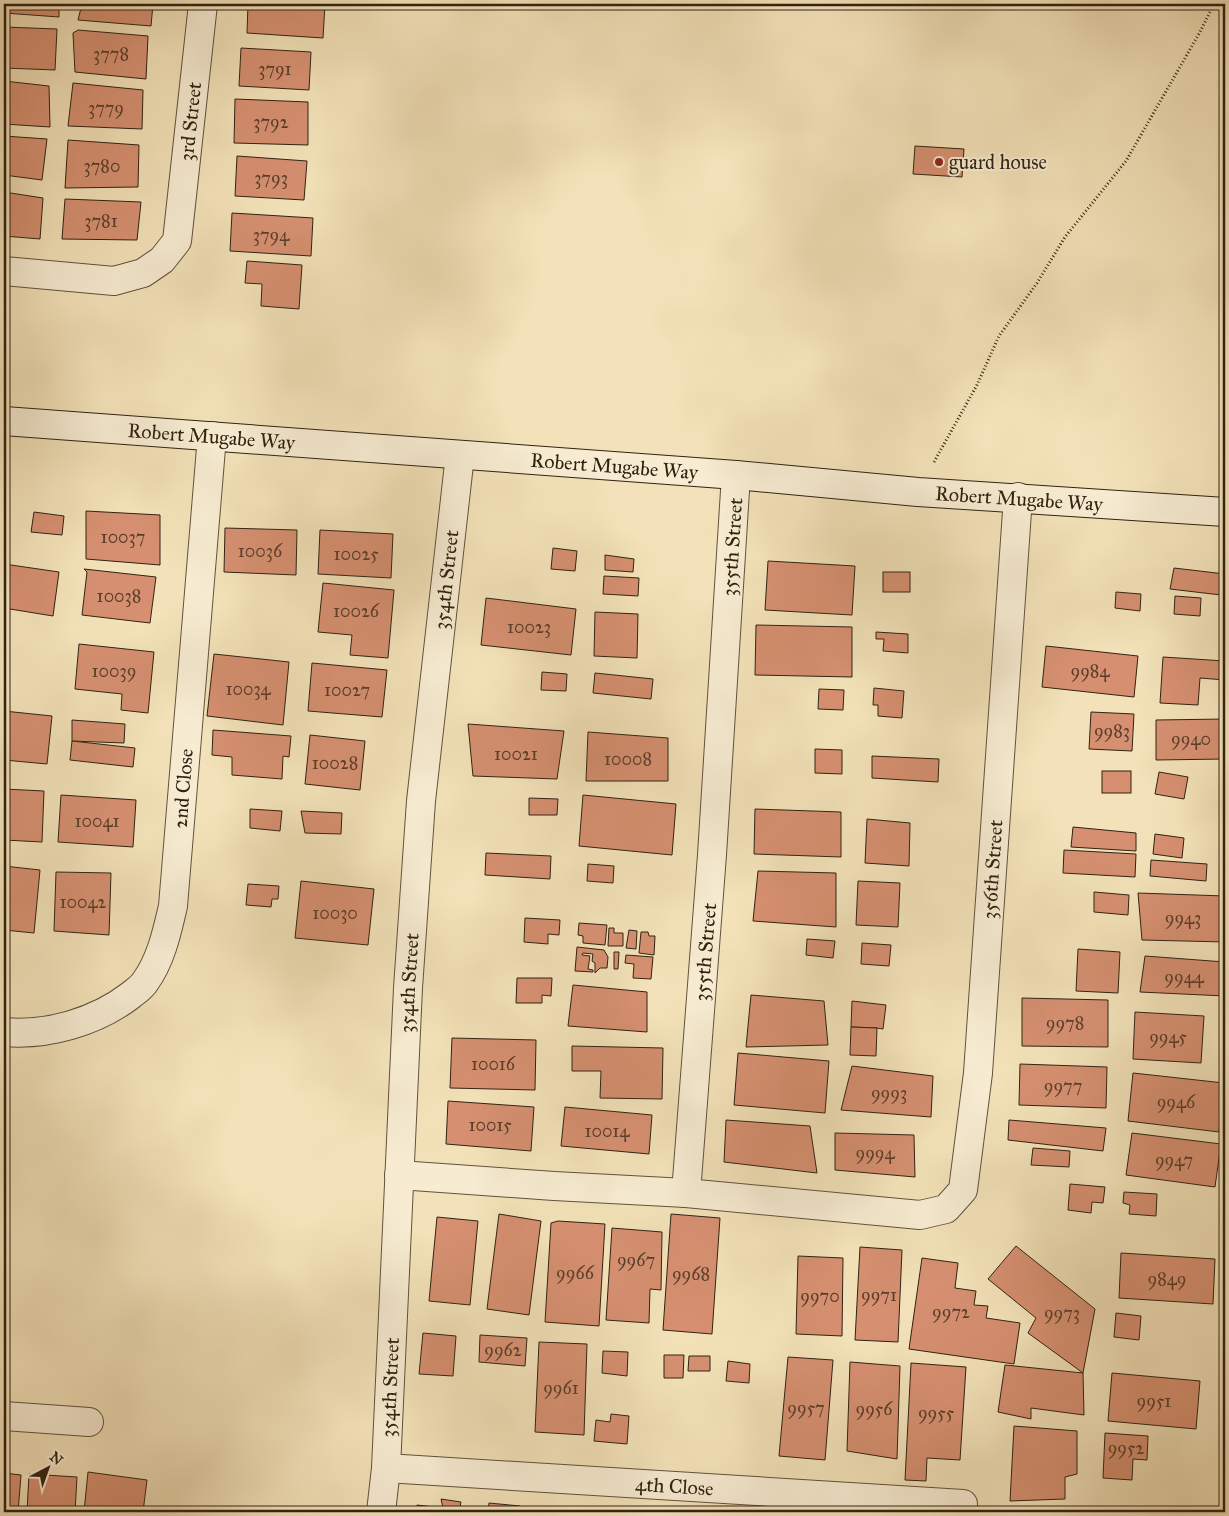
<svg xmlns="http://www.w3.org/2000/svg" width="1229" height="1516" font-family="'IM FELL Great Primer',serif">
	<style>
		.building { fill: #d69071; stroke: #302212 }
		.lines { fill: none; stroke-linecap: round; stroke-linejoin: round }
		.street-casing { stroke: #61523c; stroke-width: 30 }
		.secondary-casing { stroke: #302212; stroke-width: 30 }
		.path { stroke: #302212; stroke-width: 3; stroke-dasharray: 1 2.5; stroke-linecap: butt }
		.street { stroke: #f7ecd2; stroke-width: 28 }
		.secondary { stroke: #f7ecd2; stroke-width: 28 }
		.poi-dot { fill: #8f2418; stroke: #f7ecd2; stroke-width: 2 }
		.labels { text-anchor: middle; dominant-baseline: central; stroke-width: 4; stroke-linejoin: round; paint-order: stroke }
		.number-label { font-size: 18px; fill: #5a3e2a }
		.street-label { font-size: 20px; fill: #302212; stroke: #f7ecd2 }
		.poi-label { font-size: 20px; fill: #302212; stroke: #f7ecd2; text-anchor: start }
	</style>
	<rect width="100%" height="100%" fill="#f3e2b9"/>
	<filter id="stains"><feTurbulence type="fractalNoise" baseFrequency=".004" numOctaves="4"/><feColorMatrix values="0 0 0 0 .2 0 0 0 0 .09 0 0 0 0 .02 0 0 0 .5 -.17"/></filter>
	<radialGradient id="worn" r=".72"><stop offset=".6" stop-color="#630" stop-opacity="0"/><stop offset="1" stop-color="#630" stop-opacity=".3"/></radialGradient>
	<g class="building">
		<path d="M4 4H59V17L4 13Z"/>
		<path d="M82 4H153L151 26 78 20Z"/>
		<path d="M248 4H325L323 38 247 33Z"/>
		<path d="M4 27 57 29 55 70 4 68Z"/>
		<path d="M78 30 148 36 146 79 75 72 73 33Z"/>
		<path d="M241 48 311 52 309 90 239 86Z"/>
		<path d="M4 81 49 86 50 127 4 124Z"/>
		<path d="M73 83 143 90 142 129 68 126Z"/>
		<path d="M235 99 308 102V145L234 143Z"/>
		<path d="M4 136 47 139 42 180 4 175Z"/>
		<path d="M68 140 139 145 138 187 65 188Z"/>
		<path d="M915 146 964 149 962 177 913 174Z"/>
		<path d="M237 156 307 161 304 200 235 196Z"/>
		<path d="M4 192 43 198 40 239 4 236Z"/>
		<path d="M65 199 141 202 137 240 62 239Z"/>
		<path d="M232 213 313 218 311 256 230 251Z"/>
		<path d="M247 261 302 265 299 309 261 306 262 284 245 283Z"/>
		<path d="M86 511 160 515V565L86 559Z"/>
		<path d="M34 512 64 516 62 535 31 532Z"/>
		<path d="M225 528 297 530 296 575 224 572Z"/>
		<path d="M320 530 393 534 391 578 318 574Z"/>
		<path d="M553 548 577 551 575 571 551 569Z"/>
		<path d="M605 555 634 559 633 572 605 570Z"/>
		<path d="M768 561 855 566 852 615 765 610Z"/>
		<path d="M4 564 59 572 53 616 4 608Z"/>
		<path d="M1174 568 1225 574 1221 595 1170 589Z"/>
		<path d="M84 569 156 577 150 623 82 615 87 572Z"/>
		<rect x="883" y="572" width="27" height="20"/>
		<path d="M604 576 639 578 638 596 603 594Z"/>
		<path d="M323 583 394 590 388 658 350 655 352 635 318 632Z"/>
		<path d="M1116 592 1141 594 1140 611 1115 608Z"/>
		<path d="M1175 596 1201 598 1200 616 1174 614Z"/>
		<path d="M486 598 576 609 571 655 481 645Z"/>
		<path d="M595 612 638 614 637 658 594 656Z"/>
		<path d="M756 625 852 627V677L755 675Z"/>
		<path d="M876 632 908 634V653L883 651 884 639H876Z"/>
		<path d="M79 644 154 652 148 713 121 710 122 694 75 689Z"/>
		<path d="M1046 646 1138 656 1134 697 1042 687Z"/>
		<path d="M214 654 289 662 283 725 207 716Z"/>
		<path d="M1163 657 1225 661V680L1200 678 1198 705 1160 703Z"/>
		<path d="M312 663 387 670 382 717 308 711Z"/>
		<path d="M542 672 567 674 566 691 541 690Z"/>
		<path d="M595 673 653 679 651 699 593 693Z"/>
		<path d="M874 688 904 691 902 718 878 716V705H873Z"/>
		<path d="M819 689 844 690 843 710 818 709Z"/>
		<path d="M4 711 52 716 47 764 4 760Z"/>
		<path d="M1091 712 1134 714 1132 751 1089 749Z"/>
		<path d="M1225 719V759L1156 760V720Z"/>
		<path d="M72 720 125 724 124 743 72 741Z"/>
		<path d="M468 724 564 731 557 779 473 776Z"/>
		<path d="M213 730 291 736 289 757 283 756 282 779 232 775V757L212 755Z"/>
		<path d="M588 732 668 738V781H586Z"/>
		<path d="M310 735 365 741 360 790 305 784Z"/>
		<path d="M72 741 135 748 133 767 70 760Z"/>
		<path d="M815 749 842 750V774L815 773Z"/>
		<path d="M872 756 939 759 938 782 872 778Z"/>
		<rect x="1102" y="771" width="29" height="22"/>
		<path d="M1159 772 1188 777 1184 799 1155 794Z"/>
		<path d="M4 789 44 791 42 842 4 840Z"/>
		<path d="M61 795 136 800 133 847 58 842Z"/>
		<path d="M583 795 676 804 672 855 579 846Z"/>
		<path d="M529 798 558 799 557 815H529Z"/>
		<path d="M250 809 282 811 280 831 250 828Z"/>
		<path d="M755 809 841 812V857L754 854Z"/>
		<path d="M301 811 342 813 341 834 305 833Z"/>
		<path d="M867 819 910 823 909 866 865 863Z"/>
		<path d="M1073 827 1136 833V851L1071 847Z"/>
		<path d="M1155 834 1184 838 1182 858 1153 854Z"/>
		<path d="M1064 850 1136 854 1135 877 1063 873Z"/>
		<path d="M486 853 551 856 550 879 485 875Z"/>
		<path d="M1151 860 1207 864 1206 881 1150 876Z"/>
		<path d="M588 864 614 866 613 883 587 881Z"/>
		<path d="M4 866 40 870 34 933 4 930Z"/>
		<path d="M758 871 836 873V927L753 921Z"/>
		<path d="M56 872 111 873 109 935 54 931Z"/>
		<path d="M301 881 374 889 368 945 295 938Z"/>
		<path d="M858 881 900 883 898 927 856 925Z"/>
		<path d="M248 884 279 886 278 899H272L271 907 246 905Z"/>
		<path d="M1094 892 1129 895 1128 915 1094 912Z"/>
		<path d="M1138 893 1225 896V942L1142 940Z"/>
		<path d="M525 918 560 920 559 935 548 934V944L524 942Z"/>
		<path d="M579 923 607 925 605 945 583 943V936L578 935Z"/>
		<path d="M609 928H614V933H623V946H608Z"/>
		<path d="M629 930 637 931 636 949 626 948Z"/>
		<path d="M641 932H648L649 936H655L654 955 639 953Z"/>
		<path d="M807 939 835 941 833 958 806 955Z"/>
		<path d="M862 943 891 945 889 966 861 964Z"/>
		<path d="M577 947 604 950 608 957 607 968H600L595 973V963L592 961 593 954 583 953 582 955 590 956 588 969 593 970V972L575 971Z"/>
		<path d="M1078 949 1120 952 1118 993 1076 991Z"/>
		<path d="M614 952H619L618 969H614Z"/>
		<path d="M626 955 653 957 651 979 633 978 634 964 625 963Z"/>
		<path d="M1145 956 1225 962V996L1140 992Z"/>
		<path d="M517 978H552L551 996 542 995V1003H516Z"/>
		<path d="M573 985 647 992V1032L568 1026Z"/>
		<path d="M751 995 824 1001 828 1045 746 1047Z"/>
		<path d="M1022 998 1108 1000V1047L1022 1046Z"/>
		<path d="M852 1001 886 1005 883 1029 877 1028 851 1027Z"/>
		<path d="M1135 1012 1204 1016 1201 1063 1133 1059Z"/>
		<path d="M851 1027 877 1028 876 1056 850 1055Z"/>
		<path d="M452 1038 536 1040 535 1090 450 1088Z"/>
		<path d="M572 1046 663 1048 662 1099 600 1098 601 1071H572Z"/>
		<path d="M738 1053 829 1061 825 1113 734 1105Z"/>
		<path d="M1020 1064 1107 1067 1106 1108 1019 1105Z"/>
		<path d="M852 1066 933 1076 931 1117 841 1110Z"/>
		<path d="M1133 1073 1224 1083 1219 1132 1128 1121Z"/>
		<path d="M448 1101 534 1107 531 1151 446 1144Z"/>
		<path d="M565 1107 652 1115 649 1154 561 1146Z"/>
		<path d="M726 1120 810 1126 817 1173 724 1162Z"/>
		<path d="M1009 1120 1106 1128 1103 1151 1008 1140Z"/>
		<path d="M835 1133 914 1135 915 1177 835 1170Z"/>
		<path d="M1132 1133 1221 1144 1215 1187 1126 1175Z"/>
		<path d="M1033 1148 1070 1151 1069 1167 1031 1165Z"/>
		<path d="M1070 1184 1105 1187 1103 1203 1092 1202 1091 1213 1068 1210Z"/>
		<path d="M1124 1192 1157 1194 1156 1216 1129 1214 1130 1205 1123 1203Z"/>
		<path d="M499 1214 541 1221 529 1315 487 1309Z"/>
		<path d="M671 1214 720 1218 712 1334 663 1330Z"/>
		<path d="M437 1217 478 1221 470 1305 429 1301Z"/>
		<path d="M558 1221 605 1224 599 1326 545 1322 551 1223Z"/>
		<path d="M612 1228 662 1232 661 1290 650 1289 649 1323 606 1320Z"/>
		<path d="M1016 1246 1095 1309 1083 1373 1028 1333 1036 1318 988 1279Z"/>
		<path d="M860 1247 902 1250 898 1342 855 1340Z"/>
		<path d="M1121 1253 1215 1259 1213 1304 1119 1298Z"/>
		<path d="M798 1256 843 1258 842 1336 796 1334Z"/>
		<path d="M922 1258 958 1263 955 1288 976 1291 974 1305 988 1306 986 1318 1020 1323 1014 1364 909 1349Z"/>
		<path d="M1116 1313 1141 1316 1139 1340 1114 1337Z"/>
		<path d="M423 1333 456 1336 453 1376 419 1374Z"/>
		<path d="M480 1335 527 1338 525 1366 479 1362Z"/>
		<path d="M539 1342 587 1344 584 1435 535 1432Z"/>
		<path d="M603 1351 628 1352 627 1376 602 1373Z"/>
		<path d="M664 1355H684L683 1378H664Z"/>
		<path d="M689 1356H710V1371H688Z"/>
		<path d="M788 1357 833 1360 825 1460 779 1456Z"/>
		<path d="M728 1361 750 1364 749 1383 726 1381Z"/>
		<path d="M850 1362 900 1366 897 1459 847 1451Z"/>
		<path d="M911 1363 966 1367 960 1460 927 1458 926 1481 905 1480Z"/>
		<path d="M1005 1365 1083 1373 1084 1415 1031 1408V1419L998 1412Z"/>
		<path d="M1112 1373 1200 1381 1196 1429 1108 1421Z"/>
		<path d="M611 1414 629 1416 627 1444 594 1441 596 1420 610 1422Z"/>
		<path d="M1014 1426 1077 1431V1474L1065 1477V1499L1010 1501Z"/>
		<path d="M1105 1433 1148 1436 1147 1460 1133 1459 1132 1480 1103 1478Z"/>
		<path d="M88 1472 147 1480 143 1512H84Z"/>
		<path d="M4 1473 21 1475 18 1512H4Z"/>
		<path d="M29 1474 77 1477 75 1512H27Z"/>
		<path d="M441 1499 461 1502 459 1512H416L417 1505 443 1508Z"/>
		<path d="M489 1503 520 1506 519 1512H488Z"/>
	</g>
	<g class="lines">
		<g class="street-casing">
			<g id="street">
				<path id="s1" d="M4 271 114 281 143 273 162 260 177 241 203 4"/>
				<path id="s2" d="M736 475 712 855 686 1193 920 1215 946 1209 963 1190 978 1073 1018 497"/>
				<path id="s3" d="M4 1032C47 1036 96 1022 131 995 136 991 142 987 145 982 161 960 167 932 173 906L212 436"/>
				<path d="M399 1175 554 1186 686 1193"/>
				<path d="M4 1416 89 1422"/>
				<path id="s4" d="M386 1468 963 1504"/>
				<path id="s5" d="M381 1512 386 1468 408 988 421 801 460 455"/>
			</g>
		</g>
		<g class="secondary-casing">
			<g id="secondary">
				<path id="s6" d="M4 421 736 475 918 492 1225 512"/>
			</g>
		</g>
		<path class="path" d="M934 462 977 385 999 336 1037 283 1065 237 1126 161 1200 32 1214 4"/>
		<use href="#street" class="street"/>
		<use href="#secondary" class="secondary"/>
	</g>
	<circle class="poi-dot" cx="939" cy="162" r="5"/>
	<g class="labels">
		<g class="number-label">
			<text x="111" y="54">3778</text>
			<text x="275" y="69">3791</text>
			<text x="106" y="108">3779</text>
			<text x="271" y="122">3792</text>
			<text x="102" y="166">3780</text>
			<text x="271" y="178">3793</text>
			<text x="101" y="221">3781</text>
			<text x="271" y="235">3794</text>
			<text x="123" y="537">10037</text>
			<text x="260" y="551">10036</text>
			<text x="356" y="554">10025</text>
			<text x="119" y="596">10038</text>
			<text x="356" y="611">10026</text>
			<text x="529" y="627">10023</text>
			<text x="114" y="671">10039</text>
			<text x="1090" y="671">9984</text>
			<text x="248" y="689">10034</text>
			<text x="347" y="690">10027</text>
			<text x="1112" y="731">9983</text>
			<text x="1191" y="739">9940</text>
			<text x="516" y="754">10021</text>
			<text x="628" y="759">10008</text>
			<text x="335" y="763">10028</text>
			<text x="97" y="821">10041</text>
			<text x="83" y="902">10042</text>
			<text x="335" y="913">10030</text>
			<text x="1183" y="918">9943</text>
			<text x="1184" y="977">9944</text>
			<text x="1065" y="1023">9978</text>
			<text x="1168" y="1037">9945</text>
			<text x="493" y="1064">10016</text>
			<text x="1063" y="1086">9977</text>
			<text x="889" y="1093">9993</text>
			<text x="1176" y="1102">9946</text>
			<text x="490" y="1125">10015</text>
			<text x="607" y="1131">10014</text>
			<text x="875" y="1153">9994</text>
			<text x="1174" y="1160">9947</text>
			<text x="636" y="1260">9967</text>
			<text x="575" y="1273">9966</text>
			<text x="691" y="1274">9968</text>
			<text x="1167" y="1279">9849</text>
			<text x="879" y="1295">9971</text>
			<text x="820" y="1296">9970</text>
			<text x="951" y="1312">9972</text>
			<text x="1062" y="1313">9973</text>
			<text x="503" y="1350">9962</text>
			<text x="561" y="1388">9961</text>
			<text x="1154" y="1401">9951</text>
			<text x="806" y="1408">9957</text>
			<text x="874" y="1409">9956</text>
			<text x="936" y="1413">9955</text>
			<text x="1126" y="1448">9952</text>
		</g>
		<g class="street-label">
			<text stroke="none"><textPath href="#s1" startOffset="308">3rd Street</textPath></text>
			<text stroke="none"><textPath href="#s6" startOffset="208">Robert Mugabe Way</textPath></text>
			<text stroke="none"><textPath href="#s6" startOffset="612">Robert Mugabe Way</textPath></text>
			<text stroke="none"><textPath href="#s6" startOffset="1018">Robert Mugabe Way</textPath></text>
			<text transform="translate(732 547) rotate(-86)">355th Street</text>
			<text stroke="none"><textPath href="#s5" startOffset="935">354th Street</textPath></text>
			<text stroke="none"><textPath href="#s3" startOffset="354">2nd Close</textPath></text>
			<text stroke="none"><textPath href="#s2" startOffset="1329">356th Street</textPath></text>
			<text transform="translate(705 952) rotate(-85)">355th Street</text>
			<text stroke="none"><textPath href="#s5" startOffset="530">354th Street</textPath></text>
			<text stroke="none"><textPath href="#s5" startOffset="125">354th Street</textPath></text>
			<text stroke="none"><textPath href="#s4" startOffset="289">4th Close</textPath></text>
		</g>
		<g class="poi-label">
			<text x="949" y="162">guard house</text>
		</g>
	</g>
	<rect width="1229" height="1516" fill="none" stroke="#f3e2b9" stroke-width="20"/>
	<rect x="5" y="5" width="1219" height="1506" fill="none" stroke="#302212" stroke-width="2.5"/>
	<rect x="10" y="10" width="1209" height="1496" fill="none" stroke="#302212"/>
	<g transform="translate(48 1468) rotate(41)" stroke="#f7ecd2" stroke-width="4" paint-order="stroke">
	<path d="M0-4L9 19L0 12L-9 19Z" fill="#302212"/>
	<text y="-8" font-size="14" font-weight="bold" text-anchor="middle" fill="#302212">N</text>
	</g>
	<rect width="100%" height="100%" filter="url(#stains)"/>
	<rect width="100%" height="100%" fill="url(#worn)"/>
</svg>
